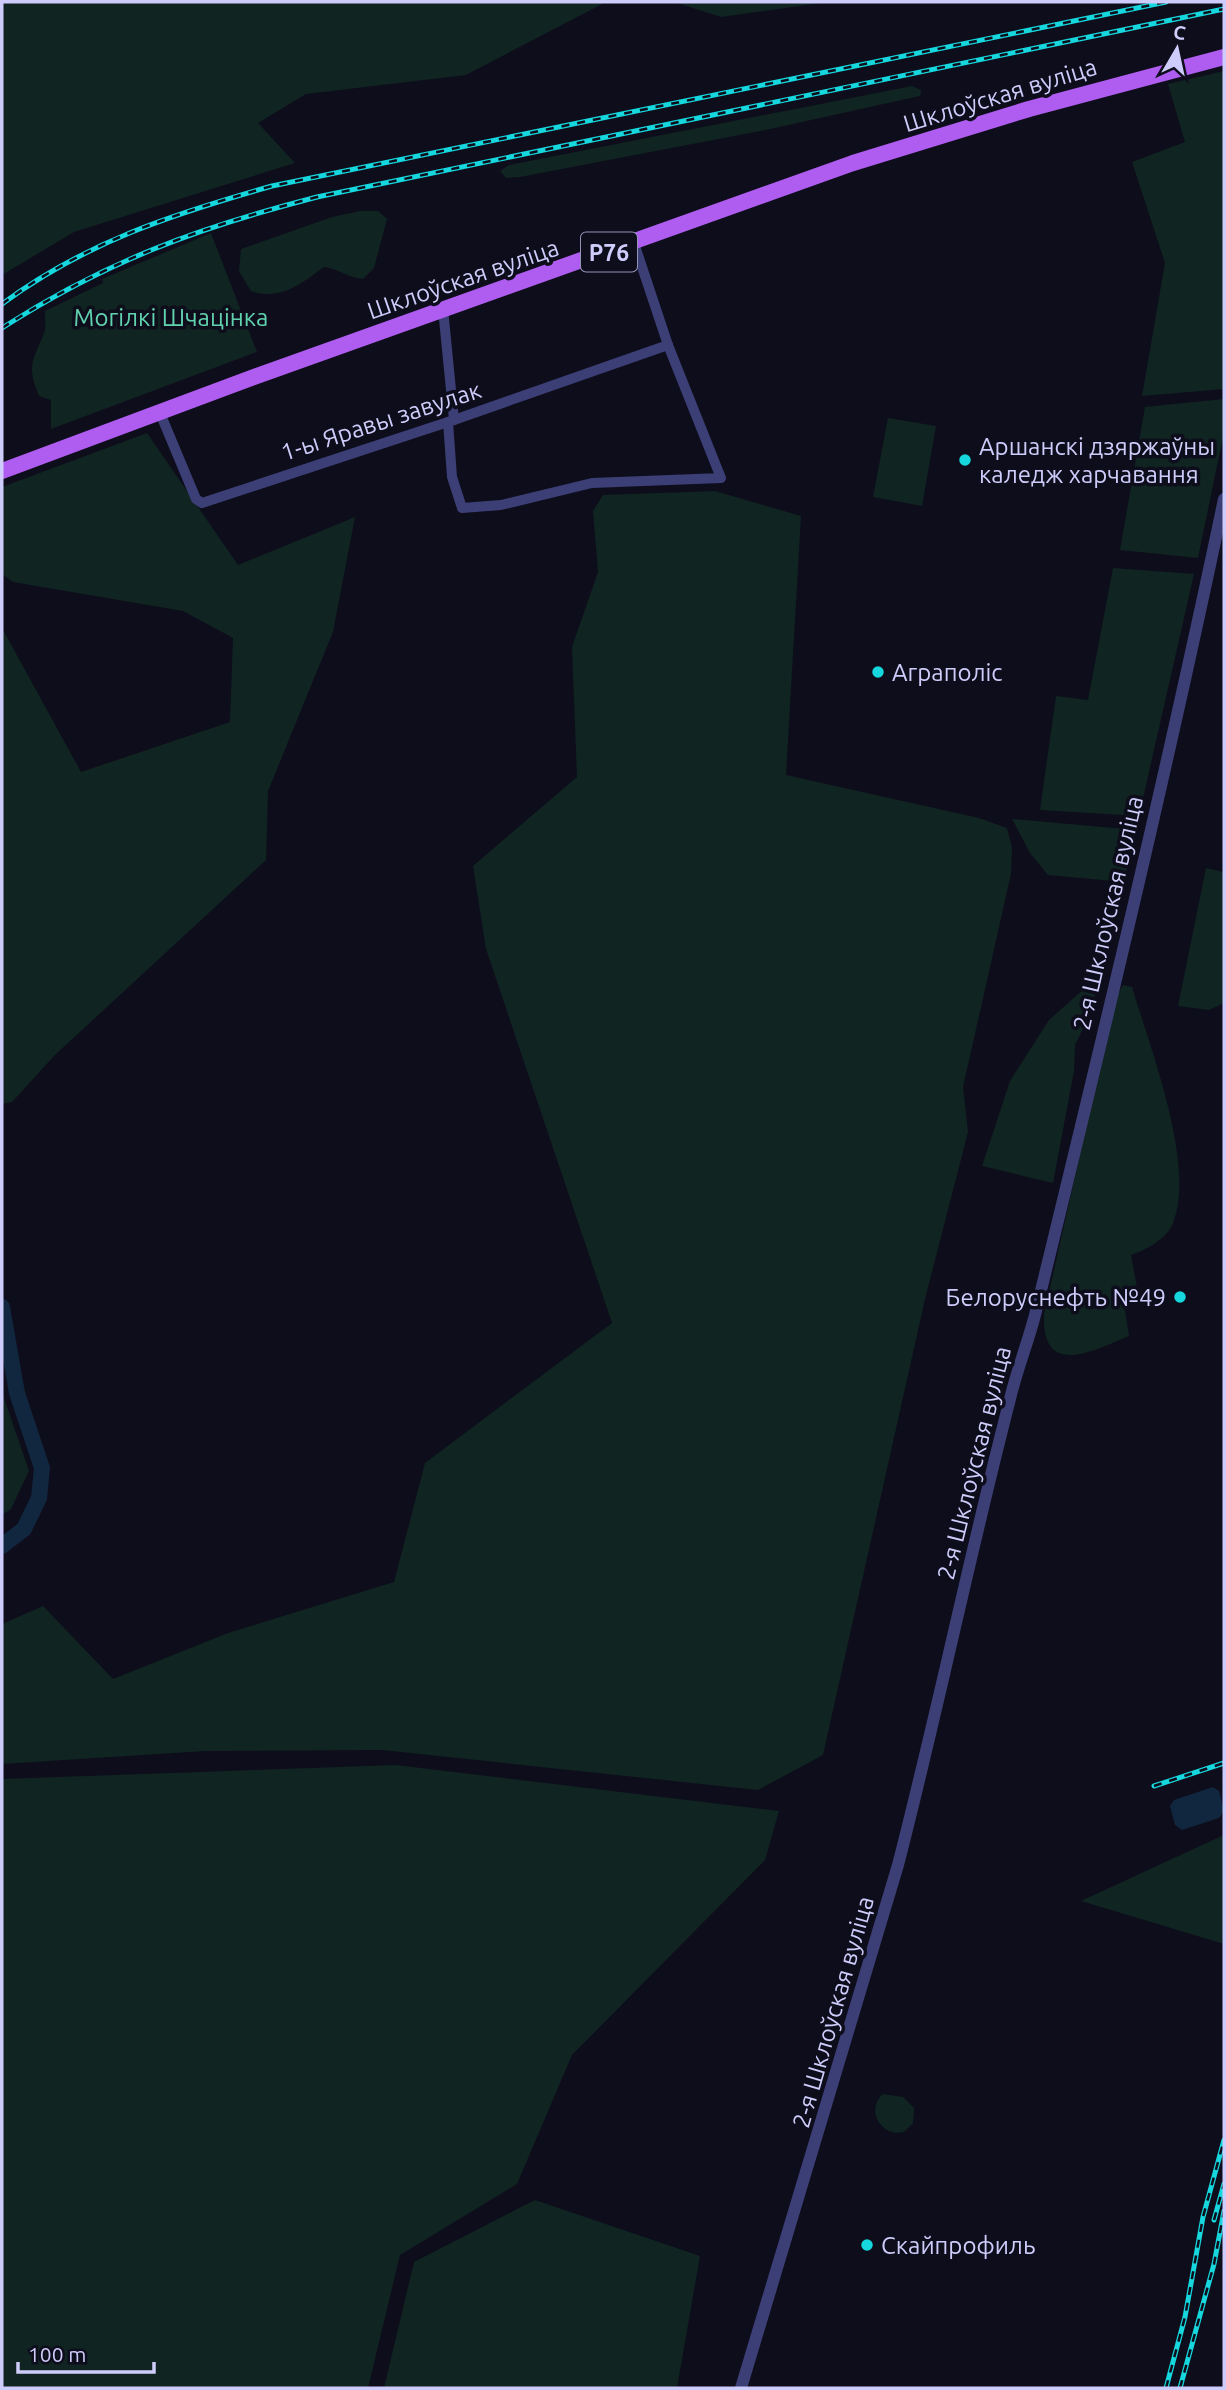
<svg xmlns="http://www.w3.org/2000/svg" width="1226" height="2390" font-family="Ubuntu,sans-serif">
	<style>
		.green { fill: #102422 }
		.water { fill: #11273f }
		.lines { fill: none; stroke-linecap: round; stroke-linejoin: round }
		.river { stroke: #11273f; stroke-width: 16 }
		.minor { stroke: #3c3e76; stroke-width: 10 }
		.tertiary { stroke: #3c3e76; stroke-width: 12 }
		.primary { stroke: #af5df0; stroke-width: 16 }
		.rail-casing { stroke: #15d7dd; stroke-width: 5 }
		.rail { stroke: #0e0d1b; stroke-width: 2.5; stroke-dasharray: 8; stroke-linecap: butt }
		.poi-dot { fill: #15d7dd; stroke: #0e0d1b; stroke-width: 2.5 }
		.labels { text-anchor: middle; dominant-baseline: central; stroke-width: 7; stroke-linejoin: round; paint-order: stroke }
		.shield { fill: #0e0d1b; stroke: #9493b7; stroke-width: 2 }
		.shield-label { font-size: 23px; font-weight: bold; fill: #ceccfa }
		.street-label { font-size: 24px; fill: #ceccfa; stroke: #0e0d1b }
		.park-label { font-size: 24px; fill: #60d2ae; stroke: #0e0d1b }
		.poi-label { font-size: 24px; fill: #ceccfa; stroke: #0e0d1b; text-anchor: start }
	</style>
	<rect width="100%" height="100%" fill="#0e0d1b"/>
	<g class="green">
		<path d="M2 2H606L466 75 306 94 258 123 295 163 74 232 2 275Z"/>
		<path d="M674 2H828L721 17Z"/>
		<path d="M1224 71V389L1142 396 1165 263 1132 162 1185 142 1168 84Z"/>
		<path d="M912 86 921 90 920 96 770 129 520 177 506 178 500 171 509 165Z"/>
		<path d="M360 211H378L387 219 374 268 363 279C349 278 339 269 324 267 301 284 280 301 251 291L239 271 241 249 332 217Z"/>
		<path d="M211 233 257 352 51 429V400L39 396C26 365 33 361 44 333 47 327 44 318 45 311L103 283 102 279Z"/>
		<path d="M1224 399V432L1198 558 1120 550 1145 407Z"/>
		<path d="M888 418 936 426 922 506 873 497Z"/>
		<path d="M147 433 238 565 355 517 333 632 268 791 266 860 55 1055 12 1102 2 1104V628L81 772 230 722 233 638 183 611 13 582 2 574V487Z"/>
		<path d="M715 491 801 516 786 775 979 818 1007 828 1012 848 1011 874 963 1087 968 1132 925 1299 823 1755 758 1790 382 1750 206 1751 2 1764V1624L43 1606 113 1679 228 1633 394 1582 425 1463 612 1323 486 949 473 866 577 777 572 647 598 572 593 511 603 495Z"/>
		<path d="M1113 568 1194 574 1139 816 1040 810 1056 696 1088 700Z"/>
		<path d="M1012 819 1136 830 1124 882 1048 875 1030 853Z"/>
		<path d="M1206 868 1224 872V1003L1209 1010 1178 1006Z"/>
		<path d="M1094 980 1095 1004 1075 1045 1074 1071 1053 1183 982 1166 1010 1081 1049 1020Z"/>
		<path d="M1123 985 1132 987C1150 1048 1196 1164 1173 1223 1167 1239 1146 1250 1131 1255L1139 1298 1124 1305 1129 1336C1095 1350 1041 1380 1044 1314L1115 999Z"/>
		<path d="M2 1392 29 1471 11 1509 2 1515Z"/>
		<path d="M396 1765 779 1811 765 1860 572 2055 517 2184 400 2255 368 2388H2V1779Z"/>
		<path d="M1224 1835V1944L1081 1901 1213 1840Z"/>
		<path d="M883 2094 903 2097 914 2108 913 2123 904 2132C881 2138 865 2109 883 2094Z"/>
		<path d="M535 2200 700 2256 677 2388H384L414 2262Z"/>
	</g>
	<path class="water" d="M1213 1787 1219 1791 1224 1811 1219 1818 1182 1830 1175 1825 1170 1806 1174 1800Z"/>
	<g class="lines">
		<path class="river" d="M2 1307 17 1393 42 1468 39 1498 24 1529 2 1546"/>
		<g class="minor">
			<path d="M443 309 454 420"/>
			<path d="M160 413 196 499 202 503 454 420 668 345"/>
			<path d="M448 422 452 477 462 508 501 505 592 483 721 478 668 345 634 243"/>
		</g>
		<path class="tertiary" d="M741 2388 898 1865C938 1710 970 1553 1010 1399 1017 1369 1029 1340 1036 1311 1102 1041 1167 771 1224 499"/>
		<path class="primary" d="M2 471 254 377 853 163 1029 109 1224 57"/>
		<g class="rail-casing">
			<g id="rail">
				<path d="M2 304C86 242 173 214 272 186L1166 2"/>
				<path d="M2 328C107 261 197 228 317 197L1224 9"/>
				<path d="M1154 1786 1224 1763"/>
				<path d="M1214 2220 1224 2184"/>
				<path d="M1166 2388 1185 2317 1203 2217 1224 2140"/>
				<path d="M1180 2388 1214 2264 1224 2211"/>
			</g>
		</g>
		<use href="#rail" class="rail"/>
	</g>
	<g class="poi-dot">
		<circle cx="965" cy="460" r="7"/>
		<circle cx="878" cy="672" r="7"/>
		<circle cx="1180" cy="1297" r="7"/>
		<circle cx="867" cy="2245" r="7"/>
	</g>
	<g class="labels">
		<rect class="shield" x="581" y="232.5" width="56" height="39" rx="5"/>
		<g class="shield-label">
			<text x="609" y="252">Р76</text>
		</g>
		<g class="street-label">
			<text transform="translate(1000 95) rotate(-17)">Шклоўская вуліца</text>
			<text transform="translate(463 279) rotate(-19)">Шклоўская вуліца</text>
			<text transform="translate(381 421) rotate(-18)">1-ы Яравы завулак</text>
			<text transform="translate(1108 913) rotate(-77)">2-я Шклоўская вуліца</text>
			<text transform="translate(974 1463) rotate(-76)">2-я Шклоўская вуліца</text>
			<text transform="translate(833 2012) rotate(-74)">2-я Шклоўская вуліца</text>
		</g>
		<g class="park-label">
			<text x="171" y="317">Могілкі Шчацінка</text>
		</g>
		<g class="poi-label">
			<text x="979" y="446">Аршанскі дзяржаўны<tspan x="979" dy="28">каледж харчавання</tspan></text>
			<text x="892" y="672">Аграполіс</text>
			<text x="1166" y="1297" text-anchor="end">Белоруснефть №49</text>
			<text x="881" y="2245">Скайпрофиль</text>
		</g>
	</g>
	<rect width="1226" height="2390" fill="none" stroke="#ceccfa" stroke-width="7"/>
	<g transform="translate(1177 49) rotate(9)" stroke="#0e0d1b" stroke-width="5" paint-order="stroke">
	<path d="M0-5L12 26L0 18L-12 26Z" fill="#ceccfa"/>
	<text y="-10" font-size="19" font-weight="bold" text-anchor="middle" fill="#ceccfa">С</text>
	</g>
	<path d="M18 2362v10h136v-10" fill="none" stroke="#ceccfa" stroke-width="3.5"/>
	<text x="28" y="2362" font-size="21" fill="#ceccfa" stroke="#0e0d1b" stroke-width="5" paint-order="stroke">100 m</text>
</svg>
